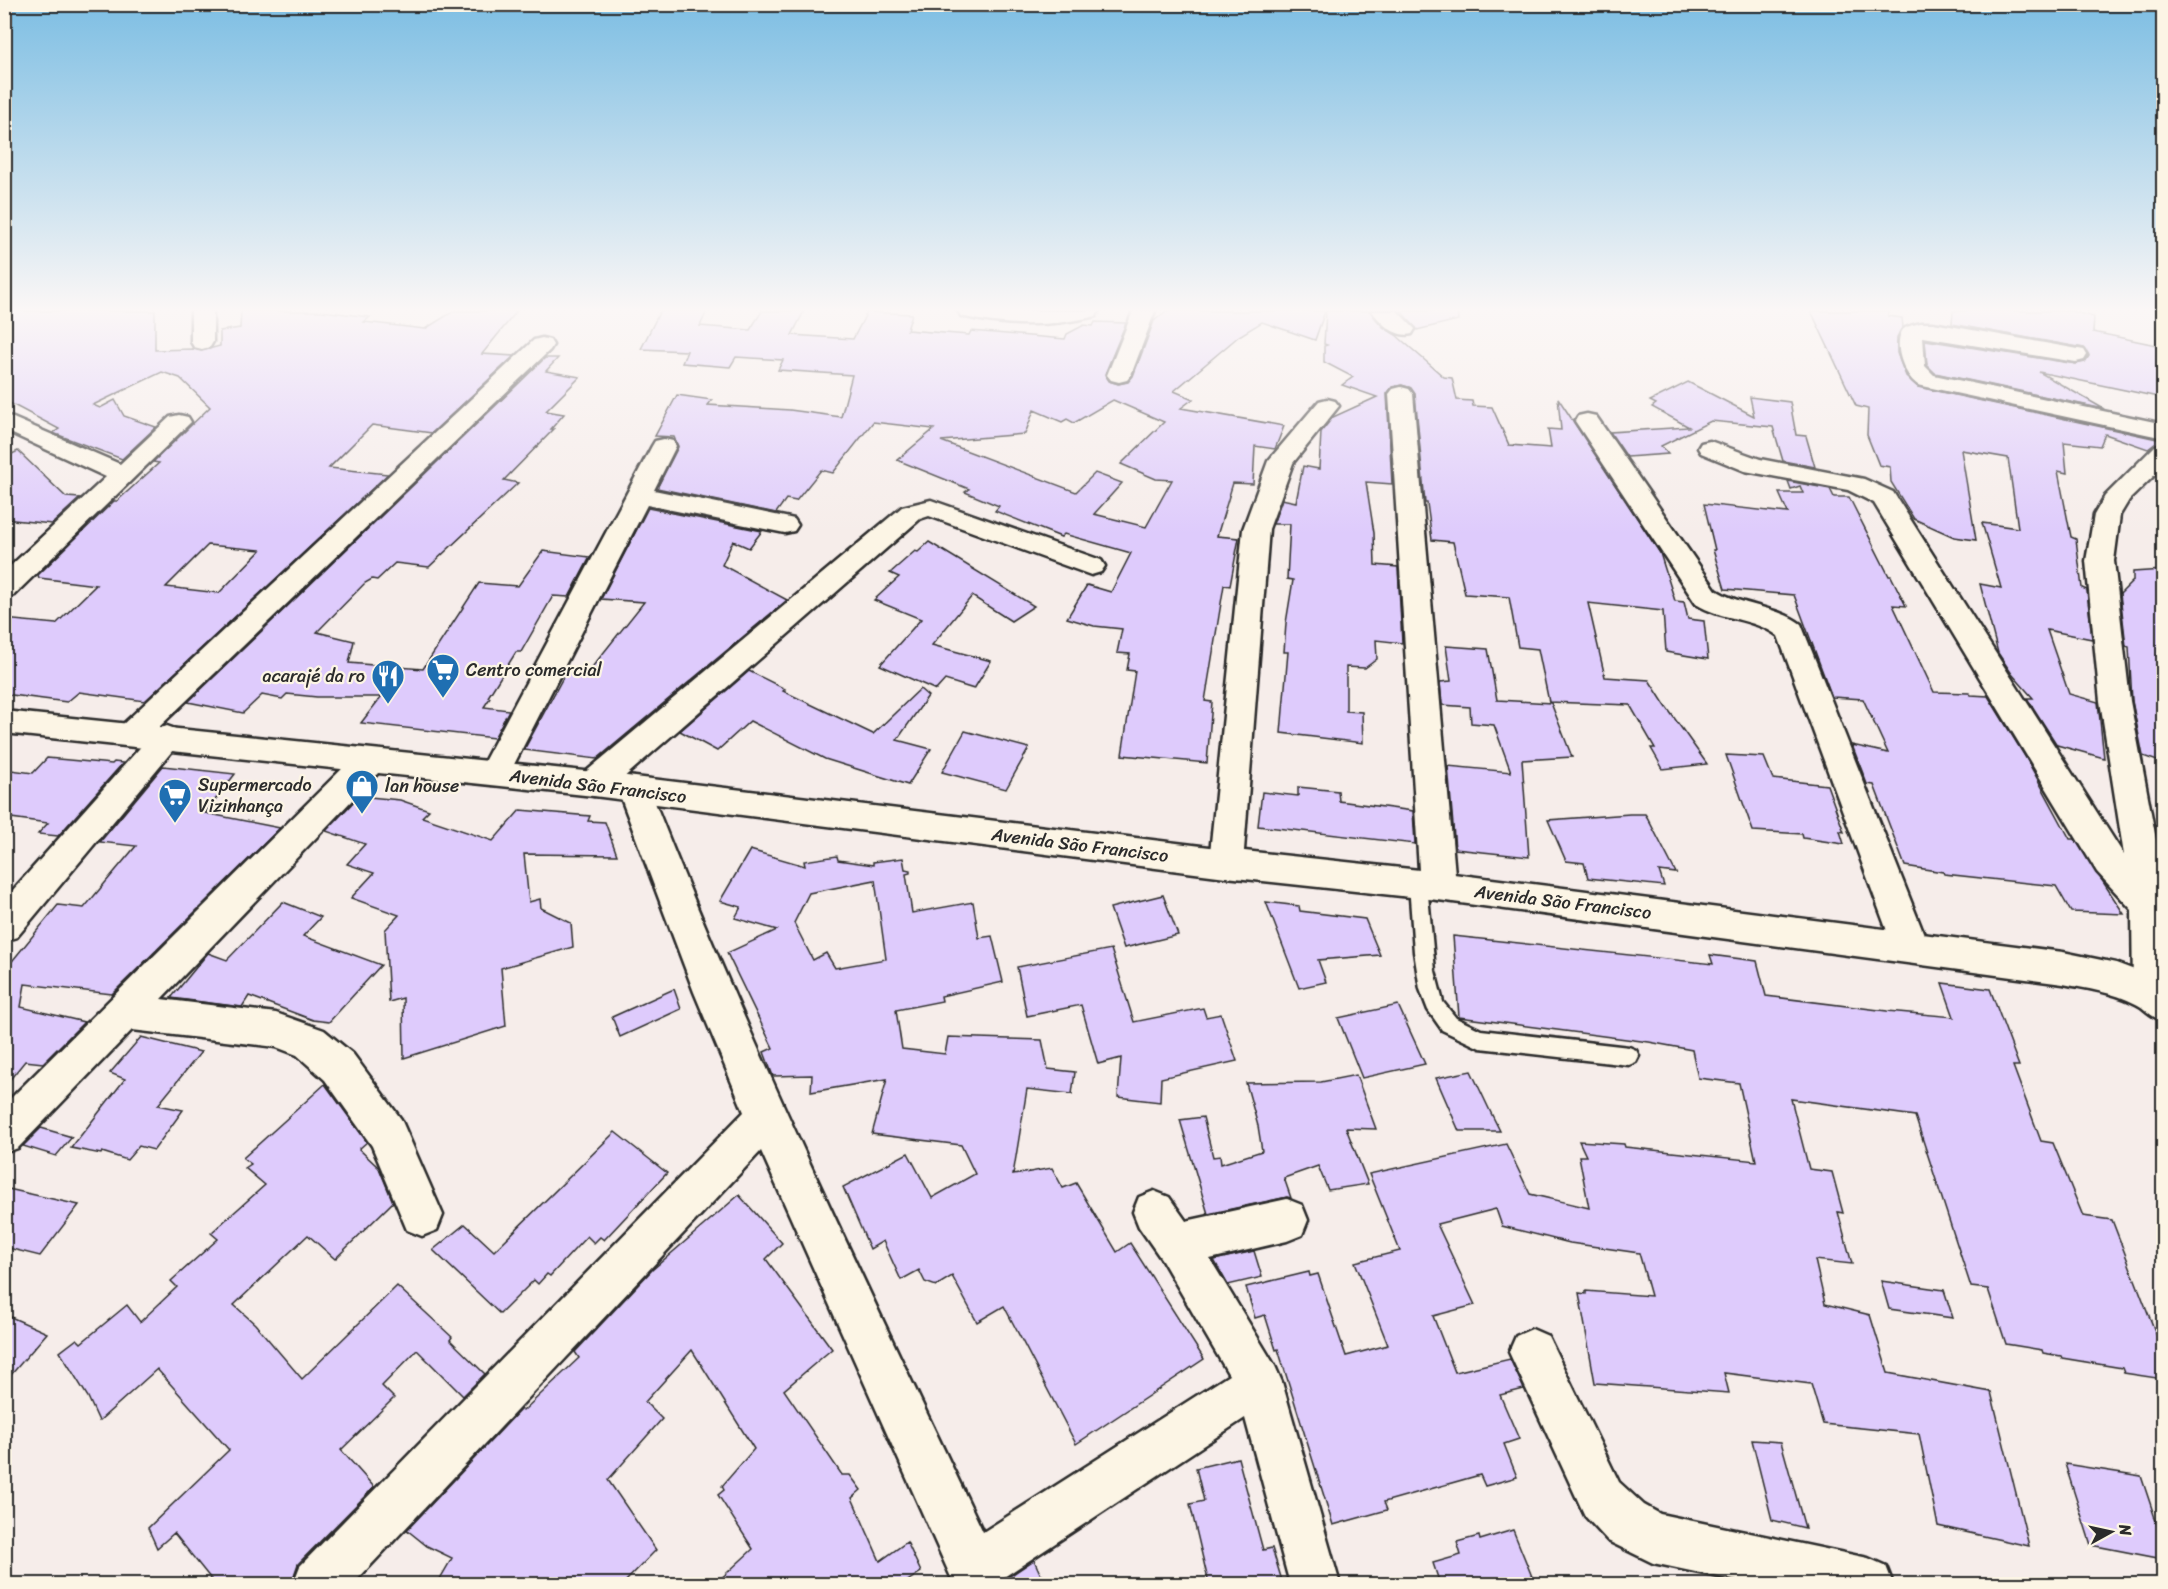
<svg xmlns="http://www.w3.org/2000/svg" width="2168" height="1589" font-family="Sriracha,sans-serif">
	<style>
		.building { fill: #decbfc; stroke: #2b2b2b; stroke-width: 1.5; fill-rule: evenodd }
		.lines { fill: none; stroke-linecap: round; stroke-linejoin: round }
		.service-casing { stroke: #2b2b2b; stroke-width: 5 }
		.minor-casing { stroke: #2b2b2b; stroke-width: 5 }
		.tertiary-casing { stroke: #2b2b2b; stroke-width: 5 }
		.service { fill: #fcf5e5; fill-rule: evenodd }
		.minor { fill: #fcf5e5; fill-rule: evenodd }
		.tertiary { fill: #fcf5e5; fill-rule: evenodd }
		.labels { text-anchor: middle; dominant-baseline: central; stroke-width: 4.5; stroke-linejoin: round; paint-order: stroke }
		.poi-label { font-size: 18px; fill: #2b2b2b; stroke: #fcf5e5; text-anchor: start }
		.street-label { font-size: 18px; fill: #2b2b2b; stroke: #fcf5e5 }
	</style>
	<rect width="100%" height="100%" fill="#f6edea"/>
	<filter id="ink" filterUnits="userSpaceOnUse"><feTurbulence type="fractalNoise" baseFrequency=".0167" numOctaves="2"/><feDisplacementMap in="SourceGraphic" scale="12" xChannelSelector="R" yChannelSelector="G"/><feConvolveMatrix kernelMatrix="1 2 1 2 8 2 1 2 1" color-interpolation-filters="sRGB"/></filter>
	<g filter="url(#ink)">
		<g class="building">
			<path d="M4 311H155V350L193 349 201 351 220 346V331L240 328 241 311H322L370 317 364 322 425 329 454 311H517L482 354 514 356 432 433 372 425 329 468 388 474 145 701 79 692 67 702 4 694V619L56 624 96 585 39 578 38 575 114 501H117L159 463 153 462 210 407 180 378 162 372 93 405 100 408 115 400 124 416 156 427 122 459 53 433 59 429 4 400ZM208 545 261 550 219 593 166 587Z"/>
			<path d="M660 311H707L700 326 750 330 762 311H804L792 335 853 339 867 312 912 314 907 330 969 335 971 331 1065 339 1067 334 1084 325 1093 326 1095 322 1126 323 1105 374 1109 381 1118 384 1128 382 1133 376 1154 321 1166 311H1325L1315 340 1262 322 1239 336 1174 391 1193 399 1181 408 1284 426 1275 449 1255 446 1253 484 1233 483 1217 536 1239 538 1230 586 1224 585 1205 701 1212 702 1207 763 1122 755 1135 671 1127 670 1130 654 1117 653 1122 629 1094 626 1067 618 1087 585 1111 592 1131 553 1064 534 1061 537 995 511 999 506 965 492 969 489 897 460 934 429 873 422 833 473 821 470 796 501 786 499 776 513 657 488 678 447 674 437 655 436 677 395 712 400 708 405 790 410 841 417 852 375 778 370 783 360 736 357 730 367 682 363 687 351 641 349ZM1113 400 1164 422 1121 464 1156 479 1172 480 1146 527 1094 514 1122 483 1095 473 1076 492 941 441 1025 434 1034 410 1062 422 1067 419 1074 423Z"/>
			<path d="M1326 311H1370L1383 327 1396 335 1444 377 1452 378 1457 400 1472 401 1473 406 1492 407 1509 445 1551 448 1548 429 1561 430 1558 398 1660 553 1675 601 1684 602 1688 619 1704 621 1708 659 1666 652 1663 611 1588 603 1605 677 1649 680 1665 705 1707 764 1663 769 1651 748H1655L1630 705 1549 702 1538 649 1518 647 1509 597 1465 594 1453 542 1432 540 1427 503H1425L1415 394 1411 388 1402 385 1392 387 1387 394 1392 484 1366 482 1374 533 1375 565 1398 567 1402 643 1376 640 1377 659 1365 668 1346 667V711L1362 712 1363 743 1281 733 1288 652H1284L1286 623 1293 580 1287 579 1290 524H1273L1282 499 1296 502 1303 466 1319 469 1321 432 1333 417 1377 397 1342 385 1353 377 1324 362V346L1327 345 1324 344Z"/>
			<path d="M1401 311H1457L1458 320 1417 330Z"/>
			<path d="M1811 311H1889L1888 316 1902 318 1903 327 1897 337V353L1906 376 1918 387 2157 439 2162 442 2155 444 2148 449 2105 434 2100 446 2064 442 2067 473 2058 471 2071 537 2076 539 2082 588 2087 590 2092 639 2047 630 2069 694 2098 702 2104 758 2057 745 2027 698H2033L2012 674 1998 653 1980 584 2001 588 1982 523 2018 528 2008 458 1961 450 1976 540 1954 537 1914 519 1891 482 1890 467 1879 465 1867 435 1868 409 1856 406Z"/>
			<path d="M1953 311H2071L2094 317 2093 332 2161 346 2163 352V398L2039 372 2104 409 1935 373 1927 365 1925 340 2076 364 2085 362 2089 356 2084 348 1952 324Z"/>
			<path d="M545 358H558L546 371 580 377 546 411 564 414 551 429H554L504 480 518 483 429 567 395 563 377 580 372 579 365 583 317 632 354 641 349 663 423 669 479 583 518 586 543 551 590 557 569 597 553 596 521 652H516L488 697 490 698 484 707 509 710 494 738 361 723 381 697H317L287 694 282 699 262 695 243 713 188 702Z"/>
			<path d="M1688 382 1754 416 1750 397 1790 402 1796 435 1806 436 1815 467 1783 461 1773 427 1711 421 1661 446 1668 454 1627 457 1610 432 1689 427 1652 407 1656 404 1650 401Z"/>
			<path d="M18 451 66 497 80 498 52 524 4 519V458Z"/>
			<path d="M1788 481 1830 489 1834 497H1849L1889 576H1891L1906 606 1893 605 1934 692 1969 693 1971 695 1988 696 2026 758 2070 839H2075L2124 914 2071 912 2056 886 1944 874 1943 872 1905 866 1874 785 1867 784 1852 745 1888 753 1863 699 1832 697 1794 595 1725 589 1713 550H1715L1704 504 1788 513 1779 493H1803L1800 486 1791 489Z"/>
			<path d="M648 508 762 531 749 548 733 541 722 565 787 600 597 759 524 750 567 670 589 671 644 602 601 599Z"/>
			<path d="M929 542 1034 606 1011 621 972 596 932 645 991 661 974 689 945 680 936 690 880 665 921 619 874 600 899 577 890 573 915 551 918 552Z"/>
			<path d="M2163 570V763L2143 756 2132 701 2129 647 2126 646 2120 594 2133 581V572Z"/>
			<path d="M1446 646 1488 649 1497 700 1551 703 1572 757 1522 760 1529 857 1455 849 1448 766 1511 772 1494 725 1471 723 1470 707 1442 705 1440 682 1451 681Z"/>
			<path d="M749 671 785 689 783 691 873 734 920 689 928 696 897 740 931 749 908 785 825 759 750 721 717 751 680 731Z"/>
			<path d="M965 731 1029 748 1006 789 942 772Z"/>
			<path d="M1726 755 1764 757 1773 779 1827 785 1844 832 1840 831 1844 844 1803 838 1802 834 1753 831Z"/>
			<path d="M47 758 112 764 114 762 123 763 58 836 38 834 48 823 4 817V769L33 773Z"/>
			<path d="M163 766 235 774 205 813 280 828 112 994 25 984 21 1007 84 1022 43 1063 25 1061 4 1087V971L58 905 84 908 136 846 100 842Z"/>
			<path d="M1298 787 1338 791 1339 801 1413 811 1415 844 1258 826 1262 792 1298 796Z"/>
			<path d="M359 796 400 800 429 810 422 817 493 841 520 810 590 816 588 821 605 822 617 855 524 854 529 902 540 899 541 908 571 923 573 947 501 968 506 1026 404 1058 403 998 389 1002 385 930 399 915 351 898 374 873 347 864 365 844 326 831Z"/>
			<path d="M1630 814H1645L1647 817 1676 873 1659 871 1664 886 1588 878 1584 863 1566 861 1548 820Z"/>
			<path d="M750 850 805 866 804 861 837 856 838 860 873 865V862L903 858 905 869 910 870V873L906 874 912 913 973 902 979 938 992 936 1003 982 941 996 942 1001 896 1010 902 1049 945 1054 948 1037 1042 1040 1048 1069 1075 1072 1072 1094 1027 1089 1013 1175 1052 1168 1063 1188 1076 1183 1117 1252 1130 1243 1204 1359 1076 1444 1004 1306 977 1322 952 1276 936 1286 925 1282 919 1270 901 1280 883 1241 870 1249 843 1187 908 1153 932 1198 975 1174 961 1145 872 1134 887 1079 811 1092 812 1075 773 1076 764 1052 773 1048 727 953 777 930 735 918 741 907 720 901ZM875 880 886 959 835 968 826 953 813 960 794 923 809 893Z"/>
			<path d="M1163 895 1178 935 1124 948 1110 908Z"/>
			<path d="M283 902 321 917 303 936 381 965 329 1022 313 1020 249 996 242 1007 171 998 208 953 227 960Z"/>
			<path d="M1266 902 1299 906 1300 911 1365 919 1380 955 1318 960 1326 982 1299 988Z"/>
			<path d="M1453 936 1713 964 1710 955 1757 961 1766 996 1887 1011 1954 1017 1942 983 1990 989 2019 1066H2013L2041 1141 2053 1143 2083 1216 2112 1220 2163 1352V1379L2124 1373 2122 1368 2062 1358 2061 1356 2043 1353 2042 1350 2006 1344 1988 1289 1971 1287 1915 1116 1791 1099 1809 1169 1832 1172 1843 1213 1838 1212 1852 1264 1815 1260 1825 1304 1870 1315 1888 1373 1991 1392 2029 1546 1938 1526 1919 1434 1823 1424 1811 1384 1724 1373 1729 1393 1595 1383 1579 1293 1586 1294V1291L1651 1296 1639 1253 1570 1243 1502 1226 1496 1209 1437 1224 1475 1305 1433 1316 1455 1372 1510 1359 1524 1389 1500 1395 1519 1439 1504 1444 1517 1477 1485 1486 1480 1475 1384 1502 1387 1510 1333 1525 1278 1349 1276 1350 1265 1315 1255 1318 1246 1287 1309 1272 1310 1276 1318 1274 1346 1356 1388 1345 1355 1262 1400 1251 1369 1174 1506 1144 1530 1194 1589 1208 1579 1156H1586L1579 1141 1624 1144 1625 1147 1756 1161 1739 1083 1698 1078 1692 1050 1649 1042 1459 1017Z"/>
			<path d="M1111 949 1134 1022 1203 1008 1206 1017 1221 1014 1237 1061 1161 1078 1160 1102 1118 1097 1121 1058 1098 1064 1081 1005 1027 1016 1017 967Z"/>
			<path d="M674 989 681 1009 620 1037 612 1017Z"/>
			<path d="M1398 1005 1425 1064 1362 1078 1338 1018Z"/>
			<path d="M141 1037 201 1052 158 1105 183 1110 154 1150 139 1146 127 1160 102 1152 101 1154 71 1148 125 1079 110 1073Z"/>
			<path d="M1471 1071 1491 1113 1500 1131H1459L1436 1078Z"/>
			<path d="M1356 1075 1376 1129 1346 1128 1368 1184 1328 1190 1318 1166 1284 1178 1291 1198 1287 1197 1208 1214 1180 1120 1203 1117 1213 1157 1220 1156 1221 1164 1262 1151 1258 1126 1246 1083 1321 1082Z"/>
			<path d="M325 1084 367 1142 359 1149 379 1168 393 1202 335 1259 308 1235 234 1305 255 1324 302 1379 397 1286 452 1337 450 1340 485 1374 463 1396 417 1350 382 1386 394 1398 341 1450 374 1487 298 1564 291 1584H215L174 1533 157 1548 148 1528 229 1450 157 1369 99 1421 88 1397 60 1352 77 1339 81 1343 127 1305 140 1322 177 1287 171 1281 218 1239 211 1233 265 1185 245 1168 251 1164 243 1158Z"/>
			<path d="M41 1128 72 1137 56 1156 23 1146Z"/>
			<path d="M615 1132 667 1173 604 1240 600 1237 594 1243 587 1236 550 1276 547 1274 538 1284 534 1280 500 1314 433 1250 465 1224 494 1251Z"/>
			<path d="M4 1188 79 1205 40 1256 4 1247Z"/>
			<path d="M739 1195 782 1243 766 1259 832 1349 784 1390 842 1475H850L861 1490 852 1498 880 1561 907 1542 921 1572 903 1584H715L753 1549 718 1495 724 1490 722 1486 754 1449 692 1350 645 1402 662 1419 608 1480 656 1550 623 1584H437L452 1558 427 1546 407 1530 521 1409 523 1411 579 1358 575 1352 652 1270Z"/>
			<path d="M1254 1251 1262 1277 1228 1285 1214 1260Z"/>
			<path d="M1881 1281 1944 1290 1953 1318 1889 1309Z"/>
			<path d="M4 1314 47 1333 4 1383Z"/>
			<path d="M1752 1440 1781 1442 1805 1528 1772 1520Z"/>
			<path d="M1238 1458 1263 1550 1272 1548 1283 1584H1209L1190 1504 1204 1501 1196 1468Z"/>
			<path d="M2065 1464 2141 1476 2163 1542V1559L2091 1545Z"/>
			<path d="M1513 1530 1535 1584H1440L1433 1563 1461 1555 1457 1542 1479 1536 1480 1540Z"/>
			<path d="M1034 1560 1045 1584H1008L1007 1578Z"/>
		</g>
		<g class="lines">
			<g class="service-casing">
				<path id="service" d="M1418 877 1424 879 1427 884 1435 971 1443 1002 1456 1018 1481 1030 1629 1047 1636 1050 1639 1056 1636 1062 1629 1065 1480 1048 1442 1030 1428 1010 1420 989 1414 952 1409 884 1412 879Z"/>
			</g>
			<g class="minor-casing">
				<g id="minor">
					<path d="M191 311H213V342L210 347 202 349 194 347 191 342Z"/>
					<path d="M958 311H1099L1096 316C1050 327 1007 327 961 316Z"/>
					<path d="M1133 311H1155L1131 375 1127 380 1119 382 1111 380 1107 375Z"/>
					<path d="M1372 311H1397L1415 329 1412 334C1396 338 1381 324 1372 311Z"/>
					<path d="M1920 323H1933L2084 350 2087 355 2084 360 2076 362 1923 337 1925 366 1934 375 2164 424V438L1918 385C1904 375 1893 347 1902 331 1905 326 1914 325 1920 323Z"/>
					<path d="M542 338 550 340 553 345 550 350 156 730 167 726 178 730 183 738 17 937 4 941V900L154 732C143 742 136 747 121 742L116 734 121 726 534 340Z"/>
					<path d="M1401 387 1409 389 1413 394 1456 886 1450 896 1438 900 1426 896 1420 886 1389 394 1393 389Z"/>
					<path d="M1327 399 1335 401 1339 406 1293 463 1269 529 1243 863 1238 873 1226 877 1214 873 1209 863 1243 529 1268 461 1319 401Z"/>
					<path d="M4 414 120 464 170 417 179 415 188 417 191 422 14 595 4 597V572L106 477 4 430Z"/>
					<path d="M1587 414 1596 416 1716 590C1743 607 1775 605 1801 624L1929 947 1924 958 1911 962 1898 958 1893 947 1778 636C1754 618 1721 620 1696 604L1575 421 1578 416Z"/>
					<path d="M664 439 673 441 676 446 654 490 785 517 794 519 798 525 794 531 785 533 647 505 505 782 494 785 483 782 478 773 652 446 655 441Z"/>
					<path d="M1710 441 1760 459 1864 479 1893 492 2124 855 2100 701 2086 561 2094 515 2105 496 2155 446 2164 444V466L2129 500 2120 515 2114 561 2130 701 2164 882V1005L2152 1009 2139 1005 2133 993 2132 910 2097 872 1874 503 1848 490 1745 471 1701 453 1698 448 1701 443Z"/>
					<path d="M931 500 1101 560 1105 566 1101 572 1091 575 929 516 920 519 606 793 594 796 582 793 578 784 582 775 902 507Z"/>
					<path d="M369 750 380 753 385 762 380 771 161 999 276 1013 324 1030 353 1054 401 1119 443 1215 437 1230 422 1236 407 1230 372 1146 325 1080 297 1055 276 1047 132 1030 18 1148 4 1153V1105L358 753Z"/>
					<path d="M634 777 646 781 650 790C749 1044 867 1286 983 1532L1229 1375 1162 1260 1139 1227 1133 1212 1139 1197 1154 1191 1169 1197 1186 1221 1287 1199 1302 1205 1308 1220 1302 1235 1287 1241 1210 1259 1275 1366 1282 1382 1340 1584H1290L1245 1418 1004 1577 1006 1584H954L761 1151 353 1584H293L300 1566 744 1112 694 992 618 790 622 781Z"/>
					<path d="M1532 1329 1548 1336 1619 1482 1644 1505 1660 1514 1868 1558 1886 1566 1893 1584H1752L1653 1563 1608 1541 1585 1516 1509 1352 1516 1336Z"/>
				</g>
			</g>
			<g class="tertiary-casing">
				<path id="tertiary" d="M4 711 594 772 1226 849 1438 872 2063 952 2116 963 2164 981V1021C2148 1016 2147 1009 2136 1004 2114 992 2087 989 2063 984L1438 900 1226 877 594 796 4 733Z"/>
			</g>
			<use href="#service" class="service"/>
			<use href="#minor" class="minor"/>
			<use href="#tertiary" class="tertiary"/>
		</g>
	</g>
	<linearGradient id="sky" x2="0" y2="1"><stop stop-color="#7dbee3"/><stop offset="0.58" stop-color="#fbf7f6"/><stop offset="1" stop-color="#fbf7f6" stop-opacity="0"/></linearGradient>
	<rect width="2168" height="534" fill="url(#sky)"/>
	<defs>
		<g id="supermarket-pin" transform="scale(1.725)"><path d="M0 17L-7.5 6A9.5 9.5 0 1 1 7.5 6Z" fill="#1f6fb2" stroke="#fcf5e5"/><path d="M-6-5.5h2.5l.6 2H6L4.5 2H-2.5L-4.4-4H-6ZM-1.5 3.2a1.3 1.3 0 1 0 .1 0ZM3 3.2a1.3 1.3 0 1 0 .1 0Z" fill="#fff"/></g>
		<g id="restaurant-pin" transform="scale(1.725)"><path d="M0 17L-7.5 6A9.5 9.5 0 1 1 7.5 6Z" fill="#1f6fb2" stroke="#fcf5e5"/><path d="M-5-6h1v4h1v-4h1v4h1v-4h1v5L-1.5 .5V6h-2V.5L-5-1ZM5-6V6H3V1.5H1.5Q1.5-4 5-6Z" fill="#fff"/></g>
		<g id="shop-pin" transform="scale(1.725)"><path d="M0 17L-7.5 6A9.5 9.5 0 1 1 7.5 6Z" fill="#1f6fb2" stroke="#fcf5e5"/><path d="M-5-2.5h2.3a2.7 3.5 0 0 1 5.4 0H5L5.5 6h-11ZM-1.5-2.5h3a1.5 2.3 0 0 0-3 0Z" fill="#fff"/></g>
	</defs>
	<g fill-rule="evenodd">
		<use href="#supermarket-pin" x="443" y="670"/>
		<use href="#restaurant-pin" x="388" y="676"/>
		<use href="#shop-pin" x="362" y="786"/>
		<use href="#supermarket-pin" x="175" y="795"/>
	</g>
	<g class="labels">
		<g class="poi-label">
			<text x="466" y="670">Centro comercial</text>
			<text x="365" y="676" text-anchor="end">acarajé da ro</text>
			<text x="198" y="785">Supermercado<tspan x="198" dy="21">Vizinhança</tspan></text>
			<text x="385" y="786">lan house</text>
		</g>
		<g class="street-label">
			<text transform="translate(598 786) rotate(7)">Avenida São Francisco</text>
			<text transform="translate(1080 845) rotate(7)">Avenida São Francisco</text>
			<text transform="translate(1563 902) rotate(7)">Avenida São Francisco</text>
		</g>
	</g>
	<rect width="2168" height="1589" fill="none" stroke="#fcf5e5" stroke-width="24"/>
	<rect x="12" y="12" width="2144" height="1565" fill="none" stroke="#2b2b2b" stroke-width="2" filter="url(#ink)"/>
	<g transform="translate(2111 1532) rotate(82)" stroke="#fcf5e5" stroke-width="4.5" paint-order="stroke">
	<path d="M0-4.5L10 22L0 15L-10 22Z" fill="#2b2b2b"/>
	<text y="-9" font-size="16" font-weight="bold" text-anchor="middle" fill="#2b2b2b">N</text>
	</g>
</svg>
